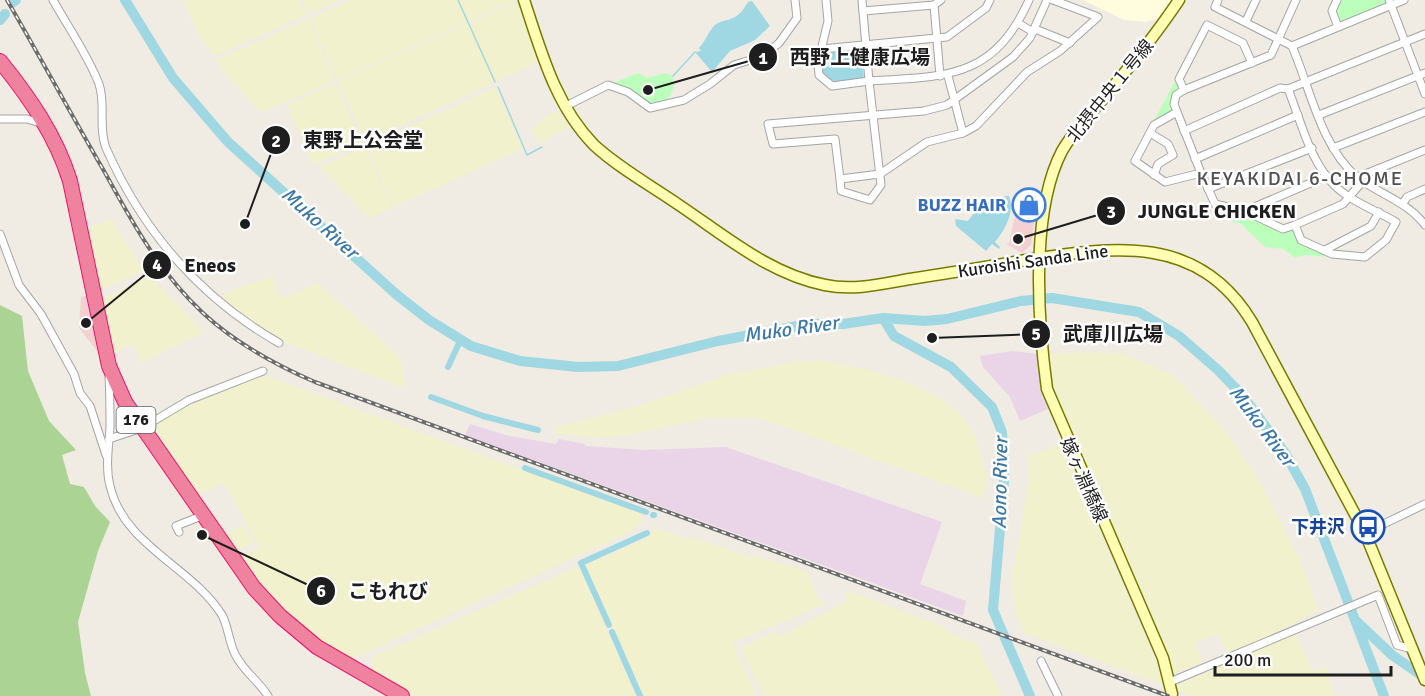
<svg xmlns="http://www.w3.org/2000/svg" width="1425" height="696" font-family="Signika,'Noto Sans JP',sans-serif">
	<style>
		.commercial { fill: #f3d1d2 }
		.industrial { fill: #ead4e7 }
		.education { fill: #fffdde }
		.farmland { fill: #f1f1cd }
		.forest { fill: #abd494 }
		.park { fill: #bcffbd }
		.water { fill: #9fd8e2 }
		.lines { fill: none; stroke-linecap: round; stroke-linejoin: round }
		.stream { stroke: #9fd8e2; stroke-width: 1.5 }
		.canal { stroke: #9fd8e2; stroke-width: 6 }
		.river { stroke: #9fd8e2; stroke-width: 10 }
		.street-casing { stroke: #a5a5a5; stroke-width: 9 }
		.secondary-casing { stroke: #767b00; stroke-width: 13 }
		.highway-casing { stroke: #ec136c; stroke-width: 16 }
		.street { stroke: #fff; stroke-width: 7 }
		.secondary { stroke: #fffeb3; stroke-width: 10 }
		.highway { stroke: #ef839f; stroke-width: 14 }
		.rail-casing { stroke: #6c6c6c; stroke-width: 4 }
		.rail { stroke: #fff; stroke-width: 1.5; stroke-dasharray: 4.5; stroke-linecap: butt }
		.labels { text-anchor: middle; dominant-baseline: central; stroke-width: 5; stroke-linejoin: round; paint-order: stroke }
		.shield { fill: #fff; stroke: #626262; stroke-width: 1.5 }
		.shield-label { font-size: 16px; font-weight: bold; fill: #1e1e1e }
		.street-label { font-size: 18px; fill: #1e1e1e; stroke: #fff }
		.shop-label { font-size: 18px; font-weight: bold; fill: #366cbe; stroke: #fff; text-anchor: end }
		.transit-label { font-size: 18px; font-weight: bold; fill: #164399; stroke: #fff; text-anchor: end }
		.neighbourhood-label { font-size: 20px; letter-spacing: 1.5px; fill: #515151; stroke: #fff }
		.water-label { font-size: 20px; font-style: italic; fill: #3c78a7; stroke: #fff }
		.leader { fill: none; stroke: #1e1e1e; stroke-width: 2 }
		.callout-dot { fill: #1e1e1e; stroke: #fff; stroke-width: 2 }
		.mark-label { font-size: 18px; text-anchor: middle; font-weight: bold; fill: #fff }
		.callout-label { font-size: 20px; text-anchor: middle; font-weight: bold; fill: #1e1e1e; stroke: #fff; stroke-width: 5; stroke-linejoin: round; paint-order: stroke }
	</style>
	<rect width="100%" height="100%" fill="#f0ebe3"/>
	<g class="commercial">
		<path d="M1019 198 1037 201 1031 245 1022 253 1006 244 1009 243Z"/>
		<path d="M87 296 95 336 100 355 79 328 81 297Z"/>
	</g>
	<g class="industrial">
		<path d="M1012 351 1038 354 1048 409 1020 421 1010 397 983 367 980 356Z"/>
		<path d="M470 424 509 436 556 444 559 439 584 444 586 446 643 450 726 447 942 522 920 584 966 601 963 616 465 435Z"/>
	</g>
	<path class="education" d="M1083 0H1179L1169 16 1145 22 1124 20Z"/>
	<g class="farmland">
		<path d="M183 0H299L306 15 215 56 198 35Z"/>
		<path d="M302 0H340L308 14Z"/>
		<path d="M351 0H516L337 80 310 18Z"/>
		<path d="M517 2 538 62 366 142 338 81Z"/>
		<path d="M308 19 335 81 261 113 220 68 216 60Z"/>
		<path d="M336 83 363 143 313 165 287 105Z"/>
		<path d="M496 87 523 149 393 207 367 145Z"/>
		<path d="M558 111 569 127 540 143 531 130 547 115Z"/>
		<path d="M365 147 392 208 369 218 319 167Z"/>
		<path d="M111 219 144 271 98 291 89 228Z"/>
		<path d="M150 276 204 332 141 363 133 343 112 354 102 301 103 298Z"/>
		<path d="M272 276 279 296 288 297 317 283 400 357 406 389 282 341 246 320 221 300 229 291Z"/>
		<path d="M1086 352 1124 354 1173 375 1228 434 1260 482 1299 558 1319 610 1268 637 1227 653 1218 634 1195 643 1203 663 1174 673 1054 398 1049 354Z"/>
		<path d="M823 361 860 368 905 381 940 398 961 415 975 435 987 476 983 498 759 418H705L630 435 597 438 556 433V427L625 410 726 375 794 362Z"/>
		<path d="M266 376 643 514 642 522 628 533 350 660 325 645 288 615 259 585 243 560 245 555 260 548 224 483 197 495 176 461 148 428 188 403 236 383Z"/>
		<path d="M1061 443 1154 656 1164 685 1024 633 1016 615 1012 579 1030 474 1028 450 1032 456Z"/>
		<path d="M243 525 254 543 235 552 224 534Z"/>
		<path d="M657 529 687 539 695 538 756 559V556L808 572 819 601 823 600 825 604 732 643 757 696H643L585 565 650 537 651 531Z"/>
		<path d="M579 566 636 696H411L371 674 374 656Z"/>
		<path d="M849 591 945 627 946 632 978 644 982 657 1002 696H764L740 648 776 631 779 637 847 601 845 593Z"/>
		<path d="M1294 631 1313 672 1326 666 1333 696H1192L1177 690 1178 685Z"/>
	</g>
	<path class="forest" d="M0 305 22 316 28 371 49 421 76 450 62 455 70 484 84 487 95 506 110 522 98 551 78 622 85 673 91 696H0Z"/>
	<g class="park">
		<path d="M1337 0H1389L1391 5 1338 27 1332 11Z"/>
		<path d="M638 73 647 78 666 73 673 76 674 87 665 106 650 108 608 85Z"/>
		<path d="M1176 79 1182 89 1176 93 1175 112 1153 123Z"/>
		<path d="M1212 206 1245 215 1284 232 1291 229 1295 231 1300 242 1333 255C1320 260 1307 251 1295 258L1283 249 1265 247 1241 224 1215 216Z"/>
	</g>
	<g class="water">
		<path d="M752 1 770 26 755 40 730 51 712 72 695 52 701 51 699 48C705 42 708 33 713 27 723 16 735 26 748 2Z"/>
		<path d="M860 48 864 79 834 84 822 75 820 64 824 52Z"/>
		<path d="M1005 196H1009C1015 212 1005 230 995 242L1000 247 999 249 992 244 986 251 956 226 955 219 968 221C978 209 981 199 999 203Z"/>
	</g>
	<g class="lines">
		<g class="stream">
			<path d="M458 0 495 82"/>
			<path d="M673 76 695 52"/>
			<path d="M498 87 527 155 542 147"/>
		</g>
		<g class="canal">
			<path d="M448 367 461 339"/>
			<path d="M431 397 483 416 538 430"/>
			<path d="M525 468 646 512"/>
			<path d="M653 515H654"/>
			<path d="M609 625 581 563 647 533"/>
			<path d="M612 632 640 696"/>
		</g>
		<g class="river">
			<path d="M125 0 173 78 228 142 397 295 429 320 471 346 520 361 578 367 618 366 718 341 808 324H843L883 318 925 321 947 319 1021 301 1052 298 1139 312 1179 336 1218 370 1243 396 1285 453 1305 489 1384 696"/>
			<path d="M12 3 16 0"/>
			<path d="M0 20 5 14"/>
			<path d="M883 318 894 336 951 367 992 407 1002 432 1004 481 993 610 1030 696"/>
			<path d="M1356 621 1392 655 1425 678"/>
		</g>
		<g class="street-casing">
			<g id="street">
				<path d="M53 0C68 27 88 55 99 84 106 104 98 128 106 148 143 232 199 297 279 343"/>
				<path d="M826 0 828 21 818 63 819 75 832 86 869 81 881 185 870 200 841 191 840 179"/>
				<path d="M862 0 869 81C946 76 993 80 1029 0"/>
				<path d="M1047 0 1030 38 1013 57 947 105 924 111 768 124 773 144 835 139 840 179 880 174 927 142 963 133 976 126 1027 72 1060 51 1098 17 1053 0"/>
				<path d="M1218 0 1215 7 1292 46C1310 88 1321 147 1357 177 1380 195 1407 201 1425 225"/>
				<path d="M1337 0 1332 11 1338 27"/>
				<path d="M1389 0 1425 94"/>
				<path d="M934 5 940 76"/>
				<path d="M863 11 934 5 941 0"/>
				<path d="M1246 21 1256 0"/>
				<path d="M1018 23 1033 32"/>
				<path d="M1035 29 1070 43"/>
				<path d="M1292 46 1404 0"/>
				<path d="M822 49 947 37 986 8 990 0"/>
				<path d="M1252 63 1243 43 1207 25 1179 79 1184 90 1176 95 1174 104 1177 112 1154 125 1135 161 1165 182 1201 173 1215 204 1245 211 1283 229 1295 225 1301 240 1332 254 1365 257 1386 240 1396 222C1377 211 1352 202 1335 186 1310 162 1301 121 1288 89"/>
				<path d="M948 76 963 133"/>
				<path d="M1184 90 1271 55 1296 0"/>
				<path d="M564 107 608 85 628 92 650 108 684 100 710 84 734 65 763 56 779 43 797 18 795 0"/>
				<path d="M1177 112 1201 173"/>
				<path d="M1319 115 1425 73"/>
				<path d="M0 119H27L44 124"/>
				<path d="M1184 131 1280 88 1288 89 1425 34"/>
				<path d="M1150 133 1168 144 1173 155 1158 164 1154 175"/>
				<path d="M1333 148 1425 112"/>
				<path d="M1195 159 1298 115"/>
				<path d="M1358 177 1425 150"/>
				<path d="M1208 189 1312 148"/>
				<path d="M1403 203 1407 197 1425 189"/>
				<path d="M1245 211 1327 176"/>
				<path d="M1295 225 1343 204 1363 181"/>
				<path d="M0 234 19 285 41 314 74 374 80 393 90 406 106 455"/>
				<path d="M1325 250 1371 226 1379 212"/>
				<path d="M109 377C110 393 110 410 110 427 109 446 105 466 110 486 124 546 191 566 222 615 228 626 229 642 235 654 243 671 258 680 268 696"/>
				<path d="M109 439 142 428 189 400 263 371"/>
				<path d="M179 532 176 526 204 515"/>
				<path d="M1365 533 1425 504"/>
				<path d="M1041 661 1058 696"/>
				<path d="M1170 682 1378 595 1397 645 1412 649"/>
			</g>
		</g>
		<g class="secondary-casing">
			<g id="secondary">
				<path d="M524 0C541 51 555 105 594 145 619 168 650 185 679 205 724 235 769 274 825 285 853 291 882 284 910 279 949 273 987 267 1026 260 1115 246 1199 234 1252 322L1365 533 1425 680"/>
				<path d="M1172 694 1163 658 1047 389C1038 323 1030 212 1062 151 1074 130 1092 112 1107 94 1133 63 1157 33 1179 0"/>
			</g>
		</g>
		<g class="highway-casing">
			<path id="highway" d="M0 61C30 98 56 136 70 181L109 366 125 402 254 588 280 616 317 647 402 696"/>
		</g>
		<use href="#street" class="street"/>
		<use href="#secondary" class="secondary"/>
		<use href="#highway" class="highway"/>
		<g class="rail-casing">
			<path id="rail" d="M7 0C40 57 71 114 104 171 132 222 159 272 203 313 235 343 274 364 315 382L1168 696"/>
		</g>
		<use href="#rail" class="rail"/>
	</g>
	<defs>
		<g id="shop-ring" transform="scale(1.725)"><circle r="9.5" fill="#fff" stroke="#3f7fe0" stroke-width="1.5"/><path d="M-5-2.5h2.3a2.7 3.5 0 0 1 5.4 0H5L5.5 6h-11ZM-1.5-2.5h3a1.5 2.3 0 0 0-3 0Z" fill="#3f7fe0"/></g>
		<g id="bus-ring" transform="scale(1.725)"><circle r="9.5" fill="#fff" stroke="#1a4fb4" stroke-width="1.5"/><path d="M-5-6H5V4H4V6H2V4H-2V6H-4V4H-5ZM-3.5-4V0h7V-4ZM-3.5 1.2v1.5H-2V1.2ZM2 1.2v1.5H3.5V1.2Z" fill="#1a4fb4"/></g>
	</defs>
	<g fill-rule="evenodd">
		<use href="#shop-ring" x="1029" y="205"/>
		<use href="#bus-ring" x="1368" y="527"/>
	</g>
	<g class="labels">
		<rect class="shield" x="116.5" y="407" width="39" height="26" rx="4.5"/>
		<g class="shield-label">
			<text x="136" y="420">176</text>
		</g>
		<g class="street-label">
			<text transform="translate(1110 91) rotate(-51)">北摂中央１号線</text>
			<text transform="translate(1033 261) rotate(-8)">Kuroishi Sanda Line</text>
			<text transform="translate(1084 480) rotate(66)">嫁ヶ淵橋線</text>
		</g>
		<g class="shop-label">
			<text x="1006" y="205">BUZZ HAIR</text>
		</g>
		<g class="transit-label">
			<text x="1345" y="527">下井沢</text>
		</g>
		<g class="neighbourhood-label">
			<text x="1300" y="178">KEYAKIDAI 6-CHOME</text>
		</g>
		<g class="water-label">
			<text transform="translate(320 223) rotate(42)">Muko River</text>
			<text transform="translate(791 329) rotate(-8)">Muko River</text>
			<text transform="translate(1262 426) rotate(53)">Muko River</text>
			<text transform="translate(1000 483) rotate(-89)">Aono River</text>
		</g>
	</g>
	<path class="leader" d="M648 90L763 57M245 224L276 140M1018 239L1111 211M86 323L157 265M932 338L1036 334M202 535L321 591"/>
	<g class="callout-dot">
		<circle cx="648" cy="90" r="6"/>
		<circle cx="245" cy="224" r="6"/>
		<circle cx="1018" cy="239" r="6"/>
		<circle cx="86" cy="323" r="6"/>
		<circle cx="932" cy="338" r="6"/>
		<circle cx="202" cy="535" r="6"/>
		<circle cx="763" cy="57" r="15"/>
		<circle cx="276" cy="140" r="15"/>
		<circle cx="1111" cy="211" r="15"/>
		<circle cx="157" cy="265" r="15"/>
		<circle cx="1036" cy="334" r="15"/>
		<circle cx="321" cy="591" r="15"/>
	</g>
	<g class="mark-label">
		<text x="763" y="64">1</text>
		<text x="276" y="147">2</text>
		<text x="1111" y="218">3</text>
		<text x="157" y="271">4</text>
		<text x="1036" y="340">5</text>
		<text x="321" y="597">6</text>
	</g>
	<g class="callout-label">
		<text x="860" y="64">西野上健康広場</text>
		<text x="363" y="147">東野上公会堂</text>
		<text x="1217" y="218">JUNGLE CHICKEN</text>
		<text x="210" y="272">Eneos</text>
		<text x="1113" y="341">武庫川広場</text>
		<text x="388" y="598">こもれび</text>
	</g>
	<path d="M1215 666v9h176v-9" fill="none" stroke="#1e1e1e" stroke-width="3"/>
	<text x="1224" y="666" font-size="18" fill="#1e1e1e" stroke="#ffffff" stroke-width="4.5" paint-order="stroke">200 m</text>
</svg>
